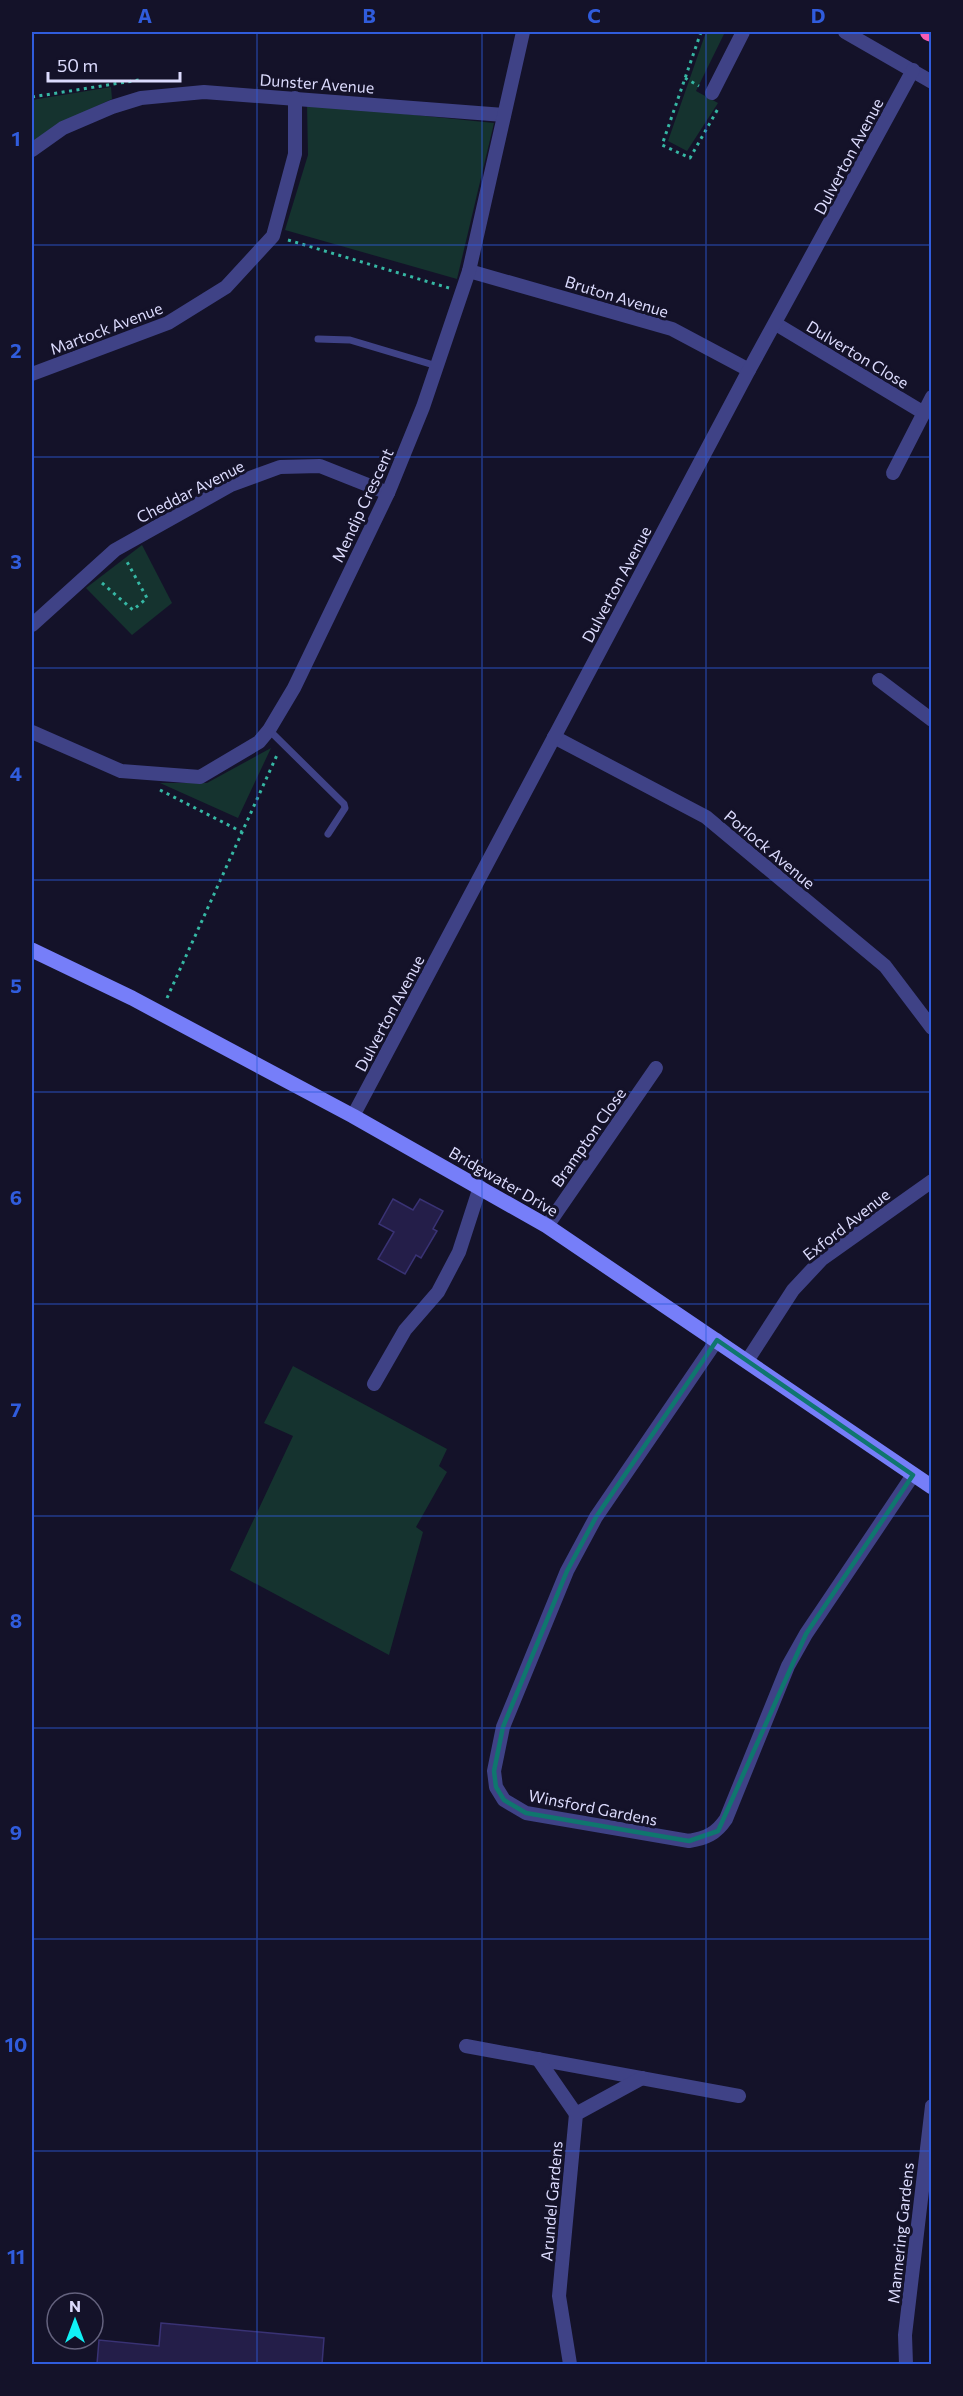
<svg xmlns="http://www.w3.org/2000/svg" width="963" height="2396" font-family="Commissioner,sans-serif">
	<style>
		.green { fill: #15332f }
		.building { fill: #241e49; stroke: #393274; stroke-width: 1.5 }
		.lines { fill: none; stroke-linecap: round; stroke-linejoin: round }
		.path { stroke: #36b7a4; stroke-width: 3; stroke-dasharray: 3 4.5; stroke-linecap: butt }
		.lane { stroke: #3f4286; stroke-width: 7 }
		.street { stroke: #3f4286; stroke-width: 14 }
		.secondary { stroke: #767ef9; stroke-width: 15 }
		.highway { stroke: #f85cb3; stroke-width: 18 }
		.marked { fill: none; stroke: #0f766e; stroke-width: 4.5; stroke-linejoin: round }
		.grid { fill: none; stroke: #305cdc; stroke-width: 1.5; stroke-opacity: 0.55 }
		.labels { text-anchor: middle; dominant-baseline: central; stroke-width: 6; stroke-linejoin: round; paint-order: stroke }
		.street-label { font-size: 16px; fill: #dcdbfd; stroke: #141229 }
		.neatline { fill: none; stroke: #305cdc; stroke-width: 2 }
		.grid-label { font-size: 20px; text-anchor: middle; font-weight: bold; fill: #305cdc }
	</style>
	<rect width="100%" height="100%" fill="#141229"/>
	<g class="green">
		<path d="M706 32H725L696 91 718 103 687 151 668 141Z"/>
		<path d="M111 87 112 99 63 122 32 144V100Z"/>
		<path d="M307 104 494 123 457 279 285 230 308 155Z"/>
		<path d="M142 545 172 603 132 635 86 588Z"/>
		<path d="M271 748 238 818 160 783H207Z"/>
		<path d="M293 1366 447 1449 439 1466 447 1472 416 1527 423 1532 389 1655 230 1570 293 1436 264 1423Z"/>
	</g>
	<g class="building">
		<path d="M393 1199 413 1210 420 1199 443 1211 433 1229 437 1231 421 1258 416 1255 405 1274 378 1259 394 1232 379 1224Z"/>
		<path d="M161 2323 324 2338 322 2364H97L99 2340 159 2346Z"/>
	</g>
	<g class="lines">
		<g class="path">
			<path d="M701 32 662 145 690 158 719 107"/>
			<path d="M685 78 699 86"/>
			<path d="M32 97 139 80V84"/>
			<path d="M288 240 449 288"/>
			<path d="M102 583 133 610 147 598 126 560"/>
			<path d="M160 790 242 832"/>
			<path d="M167 998 277 755"/>
		</g>
		<g class="lane">
			<path d="M318 339 350 340 437 366"/>
			<path d="M269 730 344 804 345 808 328 834"/>
		</g>
		<g class="street">
			<path d="M845 32 932 82"/>
			<path d="M712 93 743 32"/>
			<path d="M32 150 63 128 112 107 141 98 204 92 504 115"/>
			<path d="M469 271 672 329 749 370"/>
			<path d="M776 324 924 413"/>
			<path d="M32 374 168 323 226 287 273 236 295 154V98"/>
			<path d="M893 473 932 397"/>
			<path d="M32 625 115 550 231 485 280 467 320 466 388 493"/>
			<path d="M879 680 932 720"/>
			<path d="M32 732 121 771 200 777 259 742 269 730 294 688 388 493 423 407 469 271 523 32"/>
			<path d="M554 737 706 817 885 966 932 1028"/>
			<path d="M353 1116 749 370 913 70"/>
			<path d="M547 1226 656 1068"/>
			<path d="M717 1340 596 1517 567 1571 503 1727 494 1771 496 1787 504 1800 526 1813 689 1841C706 1838 716 1834 726 1819L788 1666 806 1634 913 1475"/>
			<path d="M747 1361 793 1290 822 1259 932 1181"/>
			<path d="M374 1384 405 1330 438 1292 459 1252 480 1187"/>
			<path d="M466 2046 739 2096"/>
			<path d="M538 2059 576 2114"/>
			<path d="M570 2364 559 2296 576 2114 642 2078"/>
			<path d="M906 2364 905 2335 932 2106"/>
		</g>
		<path class="secondary" d="M32 950 132 998 353 1116 547 1226 932 1487"/>
		<path class="highway" d="M929 32 932 33"/>
	</g>
	<path class="marked" d="M717 1340 913 1475 806 1634 718 1831 689 1841 526 1813 504 1800 496 1787 494 1771 503 1727 567 1571 596 1517Z"/>
	<path class="grid" d="M257 32V2364M482 32V2364M706 32V2364M32 245H932M32 457H932M32 668H932M32 880H932M32 1092H932M32 1304H932M32 1516H932M32 1728H932M32 1939H932M32 2151H932"/>
	<g class="labels">
		<g class="street-label">
			<text transform="translate(317 83) rotate(4)">Dunster Avenue</text>
			<text transform="translate(848 156) rotate(-62)">Dulverton Avenue</text>
			<text transform="translate(617 296) rotate(17)">Bruton Avenue</text>
			<text transform="translate(106 328) rotate(-21)">Martock Avenue</text>
			<text transform="translate(858 354) rotate(31)">Dulverton Close</text>
			<text transform="translate(190 491) rotate(-27)">Cheddar Avenue</text>
			<text transform="translate(362 505) rotate(-65)">Mendip Crescent</text>
			<text transform="translate(616 584) rotate(-62)">Dulverton Avenue</text>
			<text transform="translate(770 849) rotate(40)">Porlock Avenue</text>
			<text transform="translate(389 1013) rotate(-62)">Dulverton Avenue</text>
			<text transform="translate(588 1137) rotate(-55)">Brampton Close</text>
			<text transform="translate(504 1181) rotate(30)">Bridgwater Drive</text>
			<text transform="translate(846 1224) rotate(-38)">Exford Avenue</text>
			<text transform="translate(593 1807) rotate(11)">Winsford Gardens</text>
			<text transform="translate(551 2201) rotate(-85)">Arundel Gardens</text>
			<text transform="translate(900 2233) rotate(-84)">Mannering Gardens</text>
		</g>
	</g>
	<rect width="963" height="2396" fill="none" stroke="#141229" stroke-width="66"/>
	<g transform="translate(75 2321)"><circle r="28" fill="#141229" stroke="#64627e" stroke-width="1.5"/>
	<path d="M0-4.5L10 22L0 15L-10 22Z" fill="#10f1f5"/>
	<text y="-9" font-size="16" font-weight="bold" text-anchor="middle" fill="#dcdbfd">N</text>
	</g>
	<path d="M48 72v9h132v-9" fill="none" stroke="#dcdbfd" stroke-width="3"/>
	<text x="57" y="72" font-size="18" fill="#dcdbfd" stroke="#141229" stroke-width="4.5" paint-order="stroke">50 m</text>
	<rect x="33" y="33" width="897" height="2330" class="neatline"/>
	<g class="grid-label">
		<text x="145" y="23">A</text>
		<text x="369" y="23">B</text>
		<text x="594" y="23">C</text>
		<text x="818" y="23">D</text>
		<text x="16" y="146">1</text>
		<text x="16" y="358">2</text>
		<text x="16" y="569">3</text>
		<text x="16" y="781">4</text>
		<text x="16" y="993">5</text>
		<text x="16" y="1205">6</text>
		<text x="16" y="1417">7</text>
		<text x="16" y="1628">8</text>
		<text x="16" y="1840">9</text>
		<text x="16" y="2052">10</text>
		<text x="16" y="2264">11</text>
	</g>
</svg>
